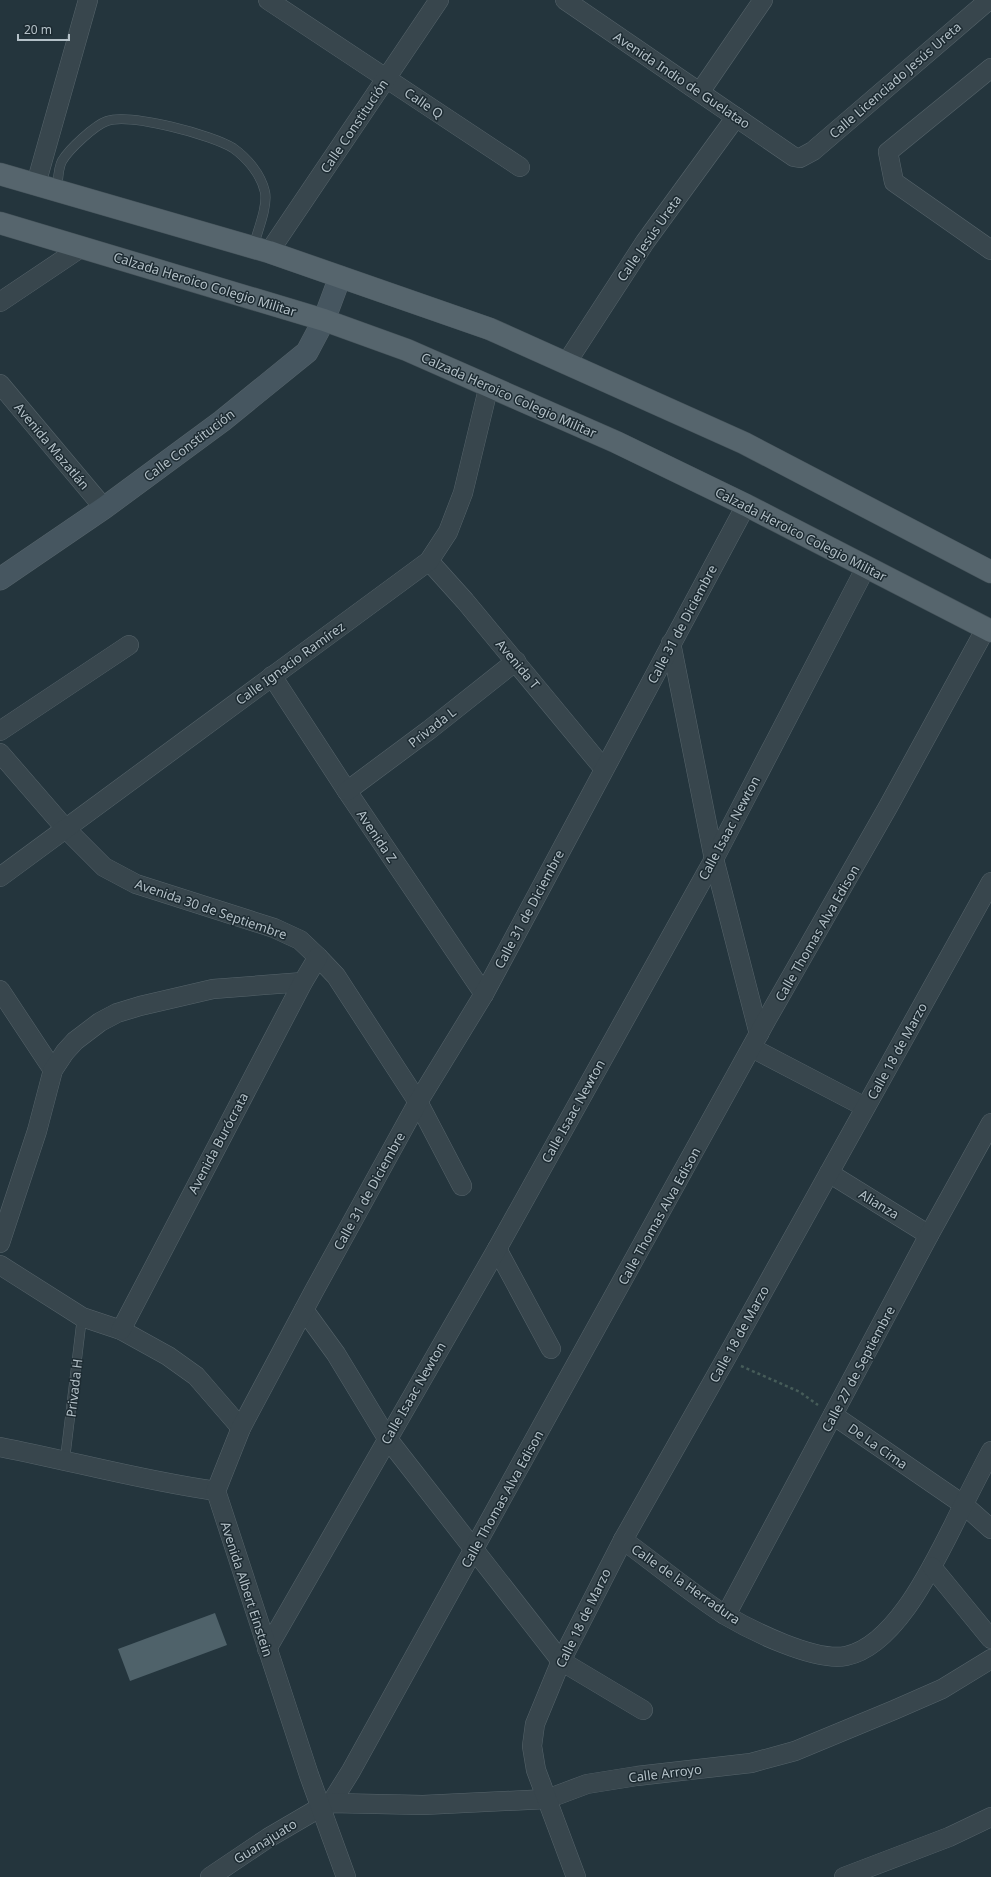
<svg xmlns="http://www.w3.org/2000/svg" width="991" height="1877" font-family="'Noto Sans',sans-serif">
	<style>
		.building { fill: #4f626a }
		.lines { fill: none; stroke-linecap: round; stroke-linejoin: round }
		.lane-casing { stroke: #56646b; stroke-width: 10 }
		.street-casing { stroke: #56646b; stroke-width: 20 }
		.secondary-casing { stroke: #56646b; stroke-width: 23 }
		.primary-casing { stroke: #445259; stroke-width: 23 }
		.path { stroke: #465c59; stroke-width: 2.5; stroke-dasharray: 3 3; stroke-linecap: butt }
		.lane { stroke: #38464d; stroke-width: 9 }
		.street { stroke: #38464d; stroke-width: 19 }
		.secondary { stroke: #465660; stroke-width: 22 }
		.primary { stroke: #56656d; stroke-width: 22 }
		.labels { text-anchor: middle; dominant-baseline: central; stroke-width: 3; stroke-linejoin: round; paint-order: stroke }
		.street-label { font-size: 13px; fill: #b4c1c8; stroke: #1d2b32 }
	</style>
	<rect width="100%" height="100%" fill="#24353d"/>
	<path class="building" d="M215 1613 227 1645 130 1681 118 1649Z"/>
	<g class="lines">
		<g class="lane-casing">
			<g id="lane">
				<path d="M57 190C58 182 58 168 62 161 69 149 95 125 107 121 130 113 213 135 233 148 247 158 261 174 265 192 268 207 257 232 253 248"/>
				<path d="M65 1459 82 1317"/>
			</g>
		</g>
		<g class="street-casing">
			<g id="street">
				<path d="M268 0 520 167"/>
				<path d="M565 0 794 157 800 158 813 151 989 0"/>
				<path d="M991 68 888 152 894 182 991 250"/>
				<path d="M700 92 763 0"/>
				<path d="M36 184 88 0"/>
				<path d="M269 252 439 0"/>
				<path d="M0 302 82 247"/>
				<path d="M567 362 645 242 736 117"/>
				<path d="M0 384 104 508"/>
				<path d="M429 561 465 601 604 769"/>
				<path d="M671 643 714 859 759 1034"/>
				<path d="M272 676 347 791 484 994"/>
				<path d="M0 731 129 645"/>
				<path d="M0 753 65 828 104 867 136 884 274 928 300 940 318 957 336 976 418 1102 462 1186"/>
				<path d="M347 791 429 730 516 661"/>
				<path d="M0 877 429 561 448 532 463 493 489 385"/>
				<path d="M0 990 53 1070"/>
				<path d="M752 1048 865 1107"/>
				<path d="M829 1173 929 1235"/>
				<path d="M0 1243 37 1131 53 1070 65 1052 75 1041 100 1022 117 1013 140 1006 213 989 303 982"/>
				<path d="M497 1249 551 1349"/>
				<path d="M0 1265 82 1317 121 1330 168 1356 196 1376 241 1428"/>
				<path d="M304 1310 336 1354 387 1438 561 1661 643 1710"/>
				<path d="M121 1330 303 982 318 957"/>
				<path d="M833 1415 964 1505 991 1529"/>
				<path d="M0 1447C72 1461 143 1481 216 1491"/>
				<path d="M623 1540C656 1564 691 1593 725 1615 752 1631 815 1662 846 1656 895 1646 932 1567 953 1526 965 1501 978 1476 991 1451"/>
				<path d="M932 1567 991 1639"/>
				<path d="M726 1615 929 1235 991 1123"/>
				<path d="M267 1649 497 1249 714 859 866 567"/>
				<path d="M331 1803 351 1771 767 1019 888 807 986 628"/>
				<path d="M210 1877 268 1838 321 1807 331 1803 423 1805 547 1799 587 1784 637 1776 751 1763 795 1751 894 1710 942 1689 991 1659"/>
				<path d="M346 1877 309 1775 216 1491 241 1428 314 1291 418 1102 484 994 746 505"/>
				<path d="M576 1877 536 1770 532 1746 535 1724 561 1661 623 1540 725 1360 991 882"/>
				<path d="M844 1877 949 1837 991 1817"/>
			</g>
		</g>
		<g class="secondary-casing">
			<path id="secondary" d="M0 579 104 508 222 421 307 352 324 320 340 277"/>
		</g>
		<g class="primary-casing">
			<g id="primary">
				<path d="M0 174 269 252 490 329 744 443 991 572"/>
				<path d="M0 223 324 320 407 350 616 442 746 505 991 631"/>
			</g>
		</g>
		<path class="path" d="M741 1366 800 1392 818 1405"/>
		<use href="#lane" class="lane"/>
		<use href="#street" class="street"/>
		<use href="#secondary" class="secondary"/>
		<use href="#primary" class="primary"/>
	</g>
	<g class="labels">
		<g class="street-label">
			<text transform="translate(682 80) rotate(34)">Avenida Indio de Guelatao</text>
			<text transform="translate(895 80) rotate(-41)">Calle Licenciado Jesús Ureta</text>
			<text transform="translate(424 103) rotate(34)">Calle Q</text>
			<text transform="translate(354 126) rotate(-56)">Calle Constitución</text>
			<text transform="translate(649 238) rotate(-55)">Calle Jesús Ureta</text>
			<text transform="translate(205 284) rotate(17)">Calzada Heroico Colegio Militar</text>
			<text transform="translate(509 395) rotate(24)">Calzada Heroico Colegio Militar</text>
			<text transform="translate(189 445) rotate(-37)">Calle Constitución</text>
			<text transform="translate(52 446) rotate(50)">Avenida Mazatlán</text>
			<text transform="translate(801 534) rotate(27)">Calzada Heroico Colegio Militar</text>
			<text transform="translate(682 624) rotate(-62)">Calle 31 de Diciembre</text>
			<text transform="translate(290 663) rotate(-36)">Calle Ignacio Ramírez</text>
			<text transform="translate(518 664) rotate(50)">Avenida T</text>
			<text transform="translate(432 727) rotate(-38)">Privada L</text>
			<text transform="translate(729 828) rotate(-62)">Calle Isaac Newton</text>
			<text transform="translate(377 836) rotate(56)">Avenida Z</text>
			<text transform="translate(211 909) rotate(19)">Avenida 30 de Septiembre</text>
			<text transform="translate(529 909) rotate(-62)">Calle 31 de Diciembre</text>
			<text transform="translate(817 933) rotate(-60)">Calle Thomas Alva Edison</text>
			<text transform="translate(897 1051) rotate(-61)">Calle 18 de Marzo</text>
			<text transform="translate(573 1111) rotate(-61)">Calle Isaac Newton</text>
			<text transform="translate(218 1143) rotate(-62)">Avenida Burócrata</text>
			<text transform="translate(369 1191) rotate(-61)">Calle 31 de Diciembre</text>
			<text transform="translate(879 1204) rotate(31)">Alianza</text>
			<text transform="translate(659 1216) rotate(-61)">Calle Thomas Alva Edison</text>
			<text transform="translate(739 1334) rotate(-61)">Calle 18 de Marzo</text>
			<text transform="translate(858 1369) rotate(-62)">Calle 27 de Septiembre</text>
			<text transform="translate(74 1388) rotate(-83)">Privada H</text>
			<text transform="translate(413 1393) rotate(-60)">Calle Isaac Newton</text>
			<text transform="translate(878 1446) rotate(35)">De La Cima</text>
			<text transform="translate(502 1499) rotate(-61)">Calle Thomas Alva Edison</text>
			<text transform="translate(686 1584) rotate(35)">Calle de la Herradura</text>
			<text transform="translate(247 1589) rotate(72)">Avenida Albert Einstein</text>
			<text transform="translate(583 1618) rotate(-64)">Calle 18 de Marzo</text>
			<text transform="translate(665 1773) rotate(-7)">Calle Arroyo</text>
			<text transform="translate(265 1841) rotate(-32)">Guanajuato</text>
		</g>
	</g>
	<path d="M18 34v6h51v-6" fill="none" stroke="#b4c1c8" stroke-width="2"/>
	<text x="24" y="34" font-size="12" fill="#b4c1c8" stroke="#1d2b32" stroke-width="3" paint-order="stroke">20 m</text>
</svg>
